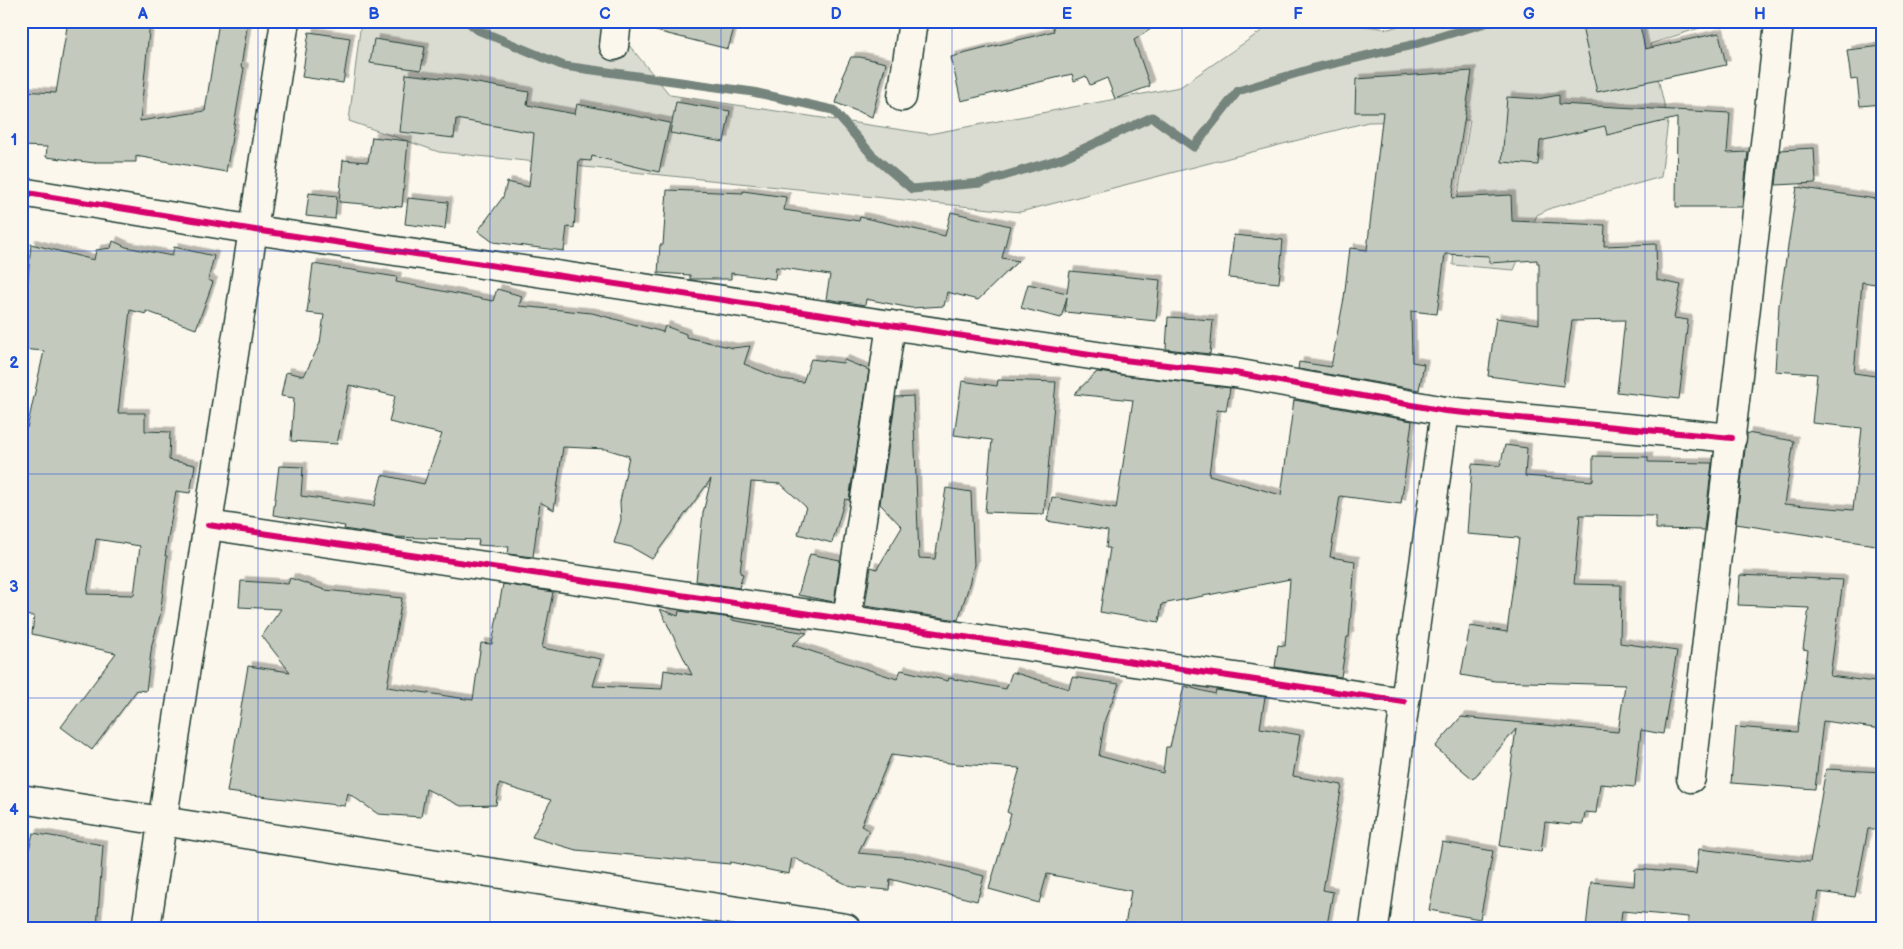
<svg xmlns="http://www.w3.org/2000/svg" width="1903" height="949" font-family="'Balsamiq Sans',sans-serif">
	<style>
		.green { fill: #dbdcd1; stroke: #7d8c82 }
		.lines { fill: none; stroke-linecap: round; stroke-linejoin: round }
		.stream { stroke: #74847b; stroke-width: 9 }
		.building { fill: #c4c9be; stroke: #1f3d34; fill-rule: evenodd; filter: url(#shadow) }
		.minor-casing { stroke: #1f3d34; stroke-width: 31 }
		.minor { stroke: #fbf7ec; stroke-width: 28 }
		.cycleway-casing { stroke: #fbf7ec; stroke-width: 9 }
		.cycleway { stroke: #d6006c; stroke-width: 6 }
		.grid { fill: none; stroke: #1d4ed8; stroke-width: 1; stroke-opacity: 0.55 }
		.neatline { fill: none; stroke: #1d4ed8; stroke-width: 2 }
		.grid-label { font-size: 16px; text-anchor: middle; font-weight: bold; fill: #1d4ed8 }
	</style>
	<defs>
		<filter id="shadow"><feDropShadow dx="4.5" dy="-4.5" stdDeviation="0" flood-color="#0004"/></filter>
	</defs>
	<rect width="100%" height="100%" fill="#fbf7ec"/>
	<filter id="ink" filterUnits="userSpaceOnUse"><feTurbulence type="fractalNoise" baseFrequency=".02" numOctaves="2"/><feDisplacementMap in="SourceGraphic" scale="10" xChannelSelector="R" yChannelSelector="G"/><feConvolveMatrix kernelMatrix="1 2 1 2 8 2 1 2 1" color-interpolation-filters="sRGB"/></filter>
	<g filter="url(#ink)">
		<path class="green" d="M361 21H609L670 95 929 134 1180 87 1276 21H1323L1389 29 1413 21H1721L1650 44 1668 121 1661 177 1551 208 1537 215 1514 270 1453 265 1456 207 1470 120 1368 122 1020 212 439 152 349 121Z"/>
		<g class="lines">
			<path class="stream" d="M467 21 478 30 564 66 753 92 833 110 872 155 912 189 981 183 1063 158 1152 117 1194 147 1238 91 1314 68 1412 45 1492 21"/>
		</g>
		<g class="building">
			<path d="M68 21H150L140 121 205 111 219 21H248L241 67 244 68 226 172 136 156V162H95V163L46 157 47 147 21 146V91L56 93Z"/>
			<path d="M654 21H736L728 49 652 30Z"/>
			<path d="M1051 21H1163L1134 40 1150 86 1115 99 1107 78 1090 85 1086 76 1074 81 1072 74 961 101 951 57 1054 31Z"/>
			<path d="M1604 21H1639L1645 49 1719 33 1726 65 1597 92 1582 27Z"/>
			<path d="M309 32 350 38 343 83 302 77Z"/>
			<path d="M374 39 425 47 421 70 370 63Z"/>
			<path d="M1882 46V104L1860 106 1857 79 1851 80 1847 50Z"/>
			<path d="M851 57H860L886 63 872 117 836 103 844 78 842 77Z"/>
			<path d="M1472 71 1452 198 1511 195 1512 221 1605 225 1604 246 1656 244 1657 280 1681 285 1674 318 1688 320 1679 399 1617 392 1625 320 1572 321 1563 386 1488 376 1496 318 1539 324V263H1537V260L1489 263V256L1445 254 1437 314 1411 311 1412 362 1424 364 1419 390 1298 369 1299 362 1331 367 1344 298 1350 248 1367 250 1383 112H1355L1356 79Z"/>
			<path d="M406 74 460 80 529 92 527 105 575 114 577 104 670 123 659 172 592 156 591 161 579 160 574 228 567 227 564 251 493 242 478 231 503 197 507 182 529 187 534 133 456 119 454 138 400 132Z"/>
			<path d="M1559 95V104L1730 113 1727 153 1748 152 1742 207H1676L1677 118 1607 135 1605 126 1540 141 1538 165 1502 162 1507 97 1538 99Z"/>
			<path d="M676 102 730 111 724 142 670 133Z"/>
			<path d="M372 137 408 141 402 207 339 202 343 160 368 162Z"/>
			<path d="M1814 148 1816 183 1776 185 1780 150Z"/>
			<path d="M1797 187 1882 200V285L1862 282 1854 373 1882 377V546L1736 524 1747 433 1794 441 1784 504 1853 510 1862 428 1812 423 1817 374 1775 371 1779 305Z"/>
			<path d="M667 190 743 193V191L786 197 784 210 859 221 860 217 945 236 951 212 1010 226 1002 258 1018 261 978 300 947 292 944 306 911 308 866 299 865 305 826 299 830 275 776 267 775 279 731 273V279H690V275L658 273 660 245H663Z"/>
			<path d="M309 193 337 196 335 219 306 216Z"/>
			<path d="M408 198 448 202 445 229 405 224Z"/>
			<path d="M1234 235 1283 240 1279 283 1229 278Z"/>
			<path d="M113 241 126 247 172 256 174 247 214 256 208 280 213 282 196 329 146 311V314L130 310 118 413H145V431L170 432 169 460 195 465 190 493 176 491 165 556H167L160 616 152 644 146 691 137 690 92 750 61 727 116 653 32 634 34 616 21 615V427L27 428 44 351 21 349V311L25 312 31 244 94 260 96 250 111 248ZM96 539 140 546 134 595 87 594Z"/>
			<path d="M313 264 397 277 396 282 493 301 497 289 522 296 519 306 592 313 663 332 665 326 686 334V337L733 348 750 346 744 364 781 379 803 382 811 359 843 363 844 360 869 370 849 500 845 499 832 543 798 534 806 507 781 484 751 482 740 573 743 574 739 588 696 581 703 513 711 479 652 559 631 547 614 543 621 520 620 502 629 456 606 449 563 447 554 510 540 502 533 557 508 554 509 547 478 545 479 540 395 537 344 529 345 526 273 515 279 466 303 467 301 496 374 506 382 475 424 484 442 434 389 422 395 396 349 385 337 444 291 441 294 398 281 396 286 372 304 376 320 343 324 315 307 313Z"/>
			<path d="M1070 271 1160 280 1156 321 1065 312 1067 297 1061 318 1021 308 1028 284 1067 293Z"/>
			<path d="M1168 317 1213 320 1210 354 1166 349Z"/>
			<path d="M1097 372 1230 388 1226 411 1217 410 1209 475 1281 495 1294 400 1412 421 1401 504 1340 496 1330 557 1355 561 1349 637H1347L1341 677 1275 667 1278 645 1285 646 1290 579 1162 604 1159 622 1100 612 1110 548H1106L1108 531 1047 521 1052 497 1116 509 1133 400 1074 394Z"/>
			<path d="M998 380 1056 382 1044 514 985 512 992 440 954 435 962 381 997 386Z"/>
			<path d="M913 396 919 558 935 559 946 488 971 492 974 565 967 592 958 620 865 606 871 567 877 569 902 527 880 504 896 397Z"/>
			<path d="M1505 445 1527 448 1525 476 1593 481V456L1648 457V462L1712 463 1704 530 1656 529V516L1580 515 1574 584 1621 585 1620 643 1677 651 1663 734 1641 730 1635 787 1600 784 1596 813 1585 812 1583 824 1571 823V825L1545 822 1541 852 1500 846 1516 729 1473 779 1435 747 1461 717 1618 732 1625 685 1495 681 1461 675 1470 626 1507 632 1519 538 1467 534 1472 464 1500 466Z"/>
			<path d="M810 554 840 560 834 602 798 595Z"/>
			<path d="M1740 575 1843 580 1830 676 1882 683V729L1823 721 1815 789 1731 783 1736 727 1797 732 1808 650 1803 649 1809 608 1738 605Z"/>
			<path d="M290 578 325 590 402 598 387 687 473 700 481 643 492 644 503 584 553 592 542 648 601 659 593 686 662 689 664 670 692 675 660 609 678 616 679 611 732 618 731 620 807 633 792 645 897 679 901 670 948 681 949 678 1006 689 1012 672 1069 689 1072 677 1119 684 1105 719 1099 756 1163 773 1166 747H1170L1184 686 1215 694 1216 690 1265 697 1260 728 1300 735 1293 776 1342 785 1323 890 1333 892 1327 925 1317 923V928H1140L1125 925 1131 891 1047 874 1039 903 989 889 1011 814 1007 812 1020 768 957 764 891 755 861 826 869 830 858 853 913 858 984 876 977 901 890 879 889 890 852 887 792 857 789 874 730 862V864L576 850 532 837 551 800 499 784 496 805 461 806 426 789 421 817 378 814 348 793 345 806 227 792 248 666 290 672 262 636 281 609 239 607 241 581 288 584Z"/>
			<path d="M1826 769 1882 772V829H1868L1855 897 1819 892 1813 928H1688V917L1622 911 1620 928H1586L1591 882 1634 886 1635 869 1696 874 1699 849 1810 862Z"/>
			<path d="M33 833 103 845 97 928H22L26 862Z"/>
			<path d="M1442 842 1493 851 1480 919 1429 910Z"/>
		</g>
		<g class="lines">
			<g class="minor-casing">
				<g id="minor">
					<path d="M614 46 617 21"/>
					<path d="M902 97 913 21"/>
					<path d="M21 192 255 230 1124 360 1235 373 1445 411 1732 438"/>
					<path d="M208 525 1404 702"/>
					<path d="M847 619 891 325"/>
					<path d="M1691 778 1778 32"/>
					<path d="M21 799 846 928"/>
					<path d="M146 928 285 21"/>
					<path d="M1374 928 1445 411"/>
				</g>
			</g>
			<use href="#minor" class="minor"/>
			<g class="cycleway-casing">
				<g id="cycleway">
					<path d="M21 192 255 230 1124 360 1235 373 1445 411 1732 438"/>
					<path d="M208 525 1404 702"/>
				</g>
			</g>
			<use href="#cycleway" class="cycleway"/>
		</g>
	</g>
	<path class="grid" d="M258 21V928M490 21V928M721 21V928M952 21V928M1182 21V928M1414 21V928M1645 21V928M21 251H1882M21 474H1882M21 698H1882"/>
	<rect width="1903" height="949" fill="none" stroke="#fbf7ec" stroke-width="55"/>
	<rect x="28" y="28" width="1848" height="894" class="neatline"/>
	<g class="grid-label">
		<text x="143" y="19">A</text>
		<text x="374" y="19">B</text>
		<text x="605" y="19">C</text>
		<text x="836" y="19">D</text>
		<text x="1067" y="19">E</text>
		<text x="1298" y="19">F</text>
		<text x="1529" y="19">G</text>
		<text x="1760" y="19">H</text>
		<text x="14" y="145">1</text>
		<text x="14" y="368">2</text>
		<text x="14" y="592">3</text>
		<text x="14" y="815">4</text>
	</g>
</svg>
